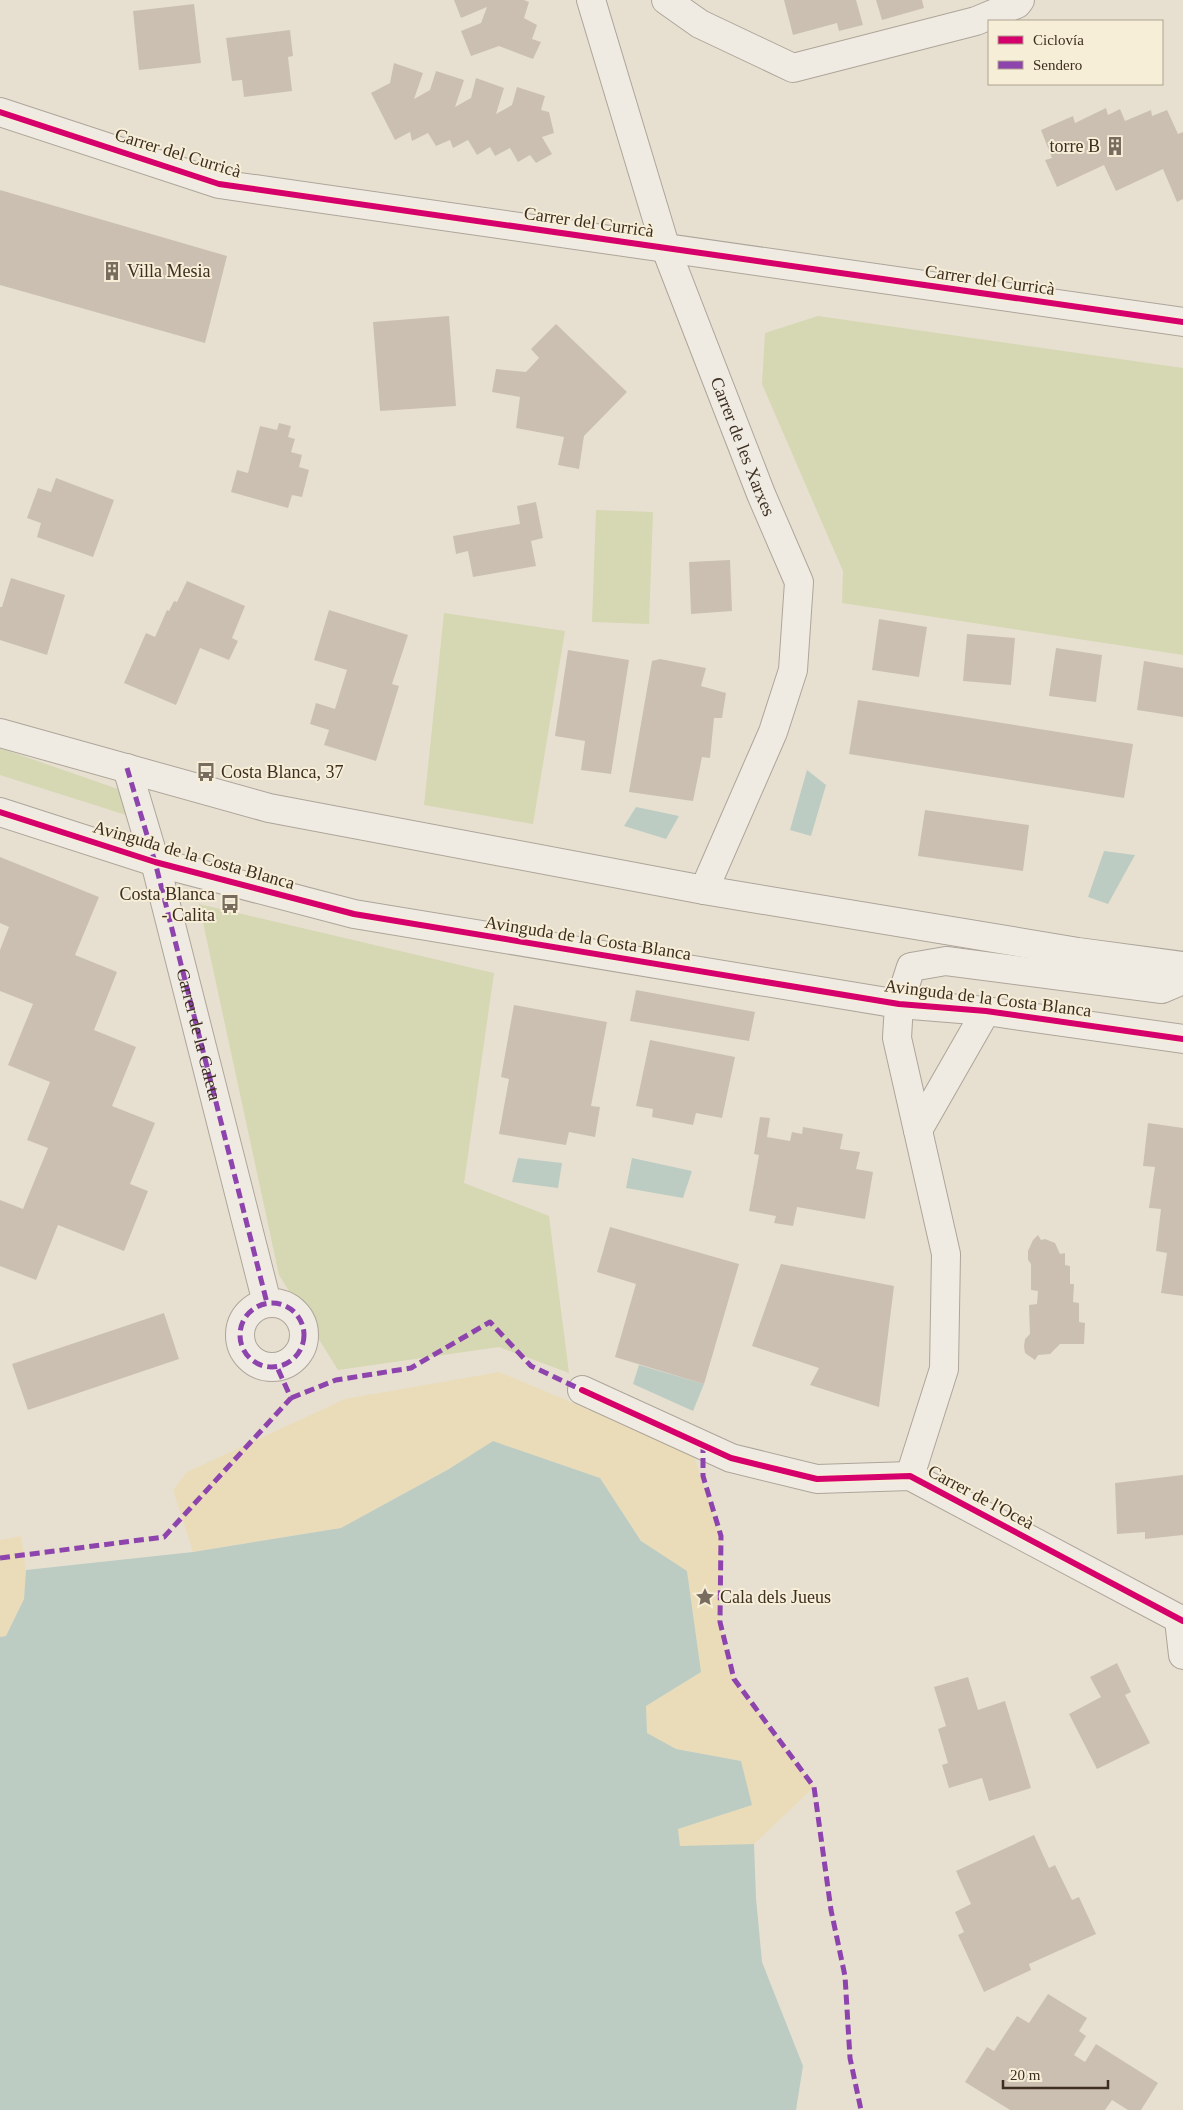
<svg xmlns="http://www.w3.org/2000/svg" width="1183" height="2110" font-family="Georgia,serif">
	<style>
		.green { fill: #d6d7b3 }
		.sand { fill: #eadcb9 }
		.water { fill: #bcccc2 }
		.building { fill: #cbbfb2 }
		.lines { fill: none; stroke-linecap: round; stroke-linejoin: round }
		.minor-casing { stroke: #ada599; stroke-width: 30 }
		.minor { stroke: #efebe3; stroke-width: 28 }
		.quiet { stroke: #8e44ad; stroke-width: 5; stroke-dasharray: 10 5; stroke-linecap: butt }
		.cycleway-casing { stroke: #f7eed8; stroke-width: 9 }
		.cycleway { stroke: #d6006c; stroke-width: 6 }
		.labels { text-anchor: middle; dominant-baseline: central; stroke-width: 4; stroke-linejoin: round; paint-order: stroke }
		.poi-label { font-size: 18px; fill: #3d2e20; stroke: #f7eed8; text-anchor: start }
		.street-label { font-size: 18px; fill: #3d2e20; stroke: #f7eed8 }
	</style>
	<rect width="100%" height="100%" fill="#e7e0d1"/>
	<g class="green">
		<path d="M818 316 1183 368V655L842 603 843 571 762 384 765 333Z"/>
		<path d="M596 510 653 512 649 624 592 622Z"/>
		<path d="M444 613 565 631 533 824 424 805Z"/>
		<path d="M0 748 118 789 126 815 0 775Z"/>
		<path d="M199 904 494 973 464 1183 549 1216 569 1373 499 1347 338 1370 279 1275Z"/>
	</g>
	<g class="sand">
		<path d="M499 1372 693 1453 721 1536 720 1622 734 1679 814 1787 754 1844 680 1847 678 1829 751 1805 741 1761 676 1749 647 1734 646 1706 701 1672 687 1572 641 1541 600 1478 493 1441 449 1469 341 1528 193 1552 173 1490 187 1472 345 1399Z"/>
		<path d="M21 1536 26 1570 24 1599 6 1636 0 1637V1540Z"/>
	</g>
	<g class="water">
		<path d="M807 770 826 785 811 836 790 830Z"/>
		<path d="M636 807 679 816 666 839 624 826Z"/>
		<path d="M1104 851 1135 855 1108 904 1088 897Z"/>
		<path d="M518 1158 562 1163 558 1188 512 1182Z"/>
		<path d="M632 1158 692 1171 683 1198 626 1188Z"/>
		<path d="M639 1365 704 1384 693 1411 633 1384Z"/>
		<path d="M493 1441 600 1478 641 1541 687 1571 701 1672 646 1706 647 1733 676 1749 741 1761 752 1805 678 1829 680 1846 754 1844 756 1898 762 1962 803 2066 796 2110H0V1637L6 1636 24 1599 26 1570 193 1552 341 1528 449 1469Z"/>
	</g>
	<g class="building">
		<path d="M454 0H524L529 2 524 18 537 25 532 39 541 42 533 59 499 46 471 56 461 31 481 23 487 7 461 18Z"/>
		<path d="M784 0H856L863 25 839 31 837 23 793 35Z"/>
		<path d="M876 0H922L924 8 882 20Z"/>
		<path d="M194 4 201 63 139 70 133 11Z"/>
		<path d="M290 30 293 56 288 57 292 91 244 97 242 80 232 81 226 38Z"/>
		<path d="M394 63 423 73 414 99 430 90 436 71 464 80 455 107 471 98 476 78 504 88 496 114 512 105 517 87 545 96 541 110 549 112 554 133 542 137 552 154 536 163 530 155 518 162 510 148 495 156 490 147 477 155 468 140 453 148 450 140 436 146 428 133 412 141 410 132 395 140 371 93 390 83Z"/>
		<path d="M1106 108 1108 115 1120 109 1125 121 1151 110 1152 116 1167 110 1178 134 1183 132V199L1177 202 1163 169 1116 191 1104 165 1057 187 1045 160 1052 158 1041 130 1073 116 1075 123Z"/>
		<path d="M0 190 227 256 205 343 0 285Z"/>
		<path d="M449 316 456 406 380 411 373 322Z"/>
		<path d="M556 324 627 392 584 436 579 469 558 465 564 437 516 428 520 397 492 392 496 369 526 372 539 358 531 349Z"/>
		<path d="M279 423 291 426 288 437 295 439 291 452 302 455 299 467 309 470 302 497 292 495 288 508 231 492 237 470 248 473 260 426 277 430Z"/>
		<path d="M56 478 114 500 93 557 37 537 41 523 27 518 38 488 51 492Z"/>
		<path d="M536 502 543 538 531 541 536 566 473 577 468 551 456 554 453 536 520 524 517 506Z"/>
		<path d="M730 560 732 611 691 614 689 562Z"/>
		<path d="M11 578 65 595 47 655 0 640V607H2Z"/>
		<path d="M187 581 245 606 232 638 238 641 229 660 200 648 176 705 124 683 146 633 155 637 167 610 169 611 174 601 177 602Z"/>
		<path d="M329 610 408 635 392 684 399 686 376 761 324 745 329 730 310 724 316 703 335 709 347 670 314 660Z"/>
		<path d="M879 619 927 627 919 677 872 670Z"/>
		<path d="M967 634 1015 638 1011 685 963 681Z"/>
		<path d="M1056 648 1102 655 1096 702 1049 696Z"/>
		<path d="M568 650 629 660 611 774 581 770 585 741 555 736Z"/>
		<path d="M660 659 706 668 701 686 726 693 722 718H714L710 758 702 757 693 801 629 792 652 661Z"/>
		<path d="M1144 661 1183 668V717L1137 710Z"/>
		<path d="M858 700 1133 744 1124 798 849 754Z"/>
		<path d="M925 810 1029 825 1023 871 918 856Z"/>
		<path d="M0 857 99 897 75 955 117 972 94 1030 136 1047 112 1106 155 1123 130 1184 148 1191 124 1251 58 1225 36 1280 0 1266V1200L23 1209 48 1148 27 1140 50 1082 8 1065 33 1004 0 991V950L9 927 0 923Z"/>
		<path d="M636 990 755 1012 749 1041 630 1021Z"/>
		<path d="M514 1005 607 1022 591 1106 600 1107 595 1137 569 1132 566 1145 499 1134 509 1079 501 1077Z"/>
		<path d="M650 1040 735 1057 722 1118 696 1113 693 1125 652 1117 653 1109 636 1106Z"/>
		<path d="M760 1117 770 1118 767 1137 790 1141 792 1132 802 1134 803 1127 843 1134 840 1149 860 1152 856 1169 873 1172 865 1219 797 1207 793 1226 774 1223 776 1216 749 1211 759 1155 754 1154Z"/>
		<path d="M1148 1123 1183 1128V1296L1161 1293 1167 1253 1156 1251 1161 1209 1149 1208 1155 1167 1143 1166Z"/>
		<path d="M610 1227 739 1264 704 1384 615 1357 636 1284 597 1272Z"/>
		<path d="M1038 1235 1041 1240 1045 1239 1055 1243 1060 1254 1065 1253V1265L1070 1266V1284H1074L1073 1302 1079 1303V1322L1085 1323 1084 1344H1060L1050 1354 1038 1355 1035 1360 1025 1353 1024 1346 1025 1339 1030 1334 1029 1305 1037 1304 1038 1291 1031 1290V1264L1028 1260V1251L1033 1240Z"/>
		<path d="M781 1264 894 1286 879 1407 810 1385 819 1368 752 1346Z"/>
		<path d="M164 1313 179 1359 28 1410 12 1364Z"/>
		<path d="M1183 1475V1535L1145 1539V1532L1117 1534 1115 1483Z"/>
		<path d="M1117 1663 1131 1692 1125 1695 1150 1743 1097 1769 1069 1714 1101 1697 1090 1677Z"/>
		<path d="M968 1677 978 1710 1005 1701 1031 1788 989 1801 982 1778 949 1788 942 1765 948 1763 938 1729 946 1726 934 1687Z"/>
		<path d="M1034 1835 1049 1868 1055 1865 1072 1900 1079 1897 1096 1934 1029 1964 1031 1970 984 1992 958 1935 964 1932 955 1912 971 1904 956 1871Z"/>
		<path d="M1048 1994 1087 2018 1079 2031 1086 2036 1074 2055 1085 2062 1096 2044 1158 2083 1141 2110H1128L1112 2100 1105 2110H1010L965 2082 987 2047 994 2051 1017 2016 1029 2023Z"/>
	</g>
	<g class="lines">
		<g class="minor-casing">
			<g id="minor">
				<path id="s1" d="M591 0 666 249 761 494 799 582 793 670 773 732 704 890"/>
				<path d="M666 0 700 24 793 68 976 21 1017 4 1020 0"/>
				<path d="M0 112 219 184 1183 322"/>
				<path d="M0 733 269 808 704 890 1078 952 1183 966"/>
				<path id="s2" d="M127 768 155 862 267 1303"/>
				<path d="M0 812 155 862 354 914 899 1004 986 1011 1183 1039"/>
				<path d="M918 1130 986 1011"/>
				<circle cx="272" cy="1335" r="32"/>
				<path d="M582 1390 731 1458 817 1479 910 1476 1183 1621"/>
				<path d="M910 1476 944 1369 946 1254 897 1038 899 1004 911 967 946 961 1162 989 1183 980"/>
				<path d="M1179 1620 1183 1655"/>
			</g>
		</g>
		<use href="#minor" class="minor"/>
		<g class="quiet">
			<path d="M127 768 155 862 267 1303"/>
			<circle cx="272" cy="1335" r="32"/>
			<path d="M291 1398 336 1380 411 1368 490 1322 531 1366 582 1390"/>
			<path d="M703 1443V1476L721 1536 720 1622 734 1679 814 1787 831 1910 845 1976 850 2058 861 2110"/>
			<path d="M0 1558 164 1537 291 1398 277 1367"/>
		</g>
		<g class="cycleway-casing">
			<g id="cycleway">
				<path d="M0 112 219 184 1183 322"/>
				<path d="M0 812 155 862 354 914 899 1004 986 1011 1183 1039"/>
				<path d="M582 1390 731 1458 817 1479 910 1476 1183 1621"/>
			</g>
		</g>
		<use href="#cycleway" class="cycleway"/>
	</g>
	<defs>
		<g id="building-bare" transform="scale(1.5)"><path d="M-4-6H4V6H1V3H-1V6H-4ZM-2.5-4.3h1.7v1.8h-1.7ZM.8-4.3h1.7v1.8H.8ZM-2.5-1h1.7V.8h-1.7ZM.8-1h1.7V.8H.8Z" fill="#786c5e" stroke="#f7eed8" stroke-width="2.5" paint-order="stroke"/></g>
		<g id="bus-bare" transform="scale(1.5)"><path d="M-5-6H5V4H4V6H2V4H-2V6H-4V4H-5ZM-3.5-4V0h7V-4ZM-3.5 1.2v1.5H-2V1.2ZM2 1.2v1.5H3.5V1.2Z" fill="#786c5e" stroke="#f7eed8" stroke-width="2.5" paint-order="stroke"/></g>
		<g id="sight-bare" transform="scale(1.5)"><path d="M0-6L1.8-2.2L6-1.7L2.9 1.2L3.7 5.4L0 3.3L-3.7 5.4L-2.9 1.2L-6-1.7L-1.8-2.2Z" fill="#786c5e" stroke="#f7eed8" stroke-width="2.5" paint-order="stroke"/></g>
	</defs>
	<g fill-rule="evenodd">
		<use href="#building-bare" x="1115" y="146"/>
		<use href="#building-bare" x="112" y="271"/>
		<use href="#bus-bare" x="206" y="772"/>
		<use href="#bus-bare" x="230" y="904"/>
		<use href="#sight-bare" x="705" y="1597"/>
	</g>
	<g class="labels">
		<g class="poi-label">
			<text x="1100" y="146" text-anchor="end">torre B</text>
			<text x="127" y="271">Villa Mesia</text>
			<text x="221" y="772">Costa Blanca, 37</text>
			<text x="215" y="894" text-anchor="end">Costa Blanca<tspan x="215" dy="21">- Calita</tspan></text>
			<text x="720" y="1597">Cala dels Jueus</text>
		</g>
		<g class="street-label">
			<text transform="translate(178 153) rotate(17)">Carrer del Curricà</text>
			<text transform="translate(589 222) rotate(8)">Carrer del Curricà</text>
			<text transform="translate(990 280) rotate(8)">Carrer del Curricà</text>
			<text stroke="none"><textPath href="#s1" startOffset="472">Carrer de les Xarxes</textPath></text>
			<text transform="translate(194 855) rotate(16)">Avinguda de la Costa Blanca</text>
			<text transform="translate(588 938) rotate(9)">Avinguda de la Costa Blanca</text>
			<text transform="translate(988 998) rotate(7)">Avinguda de la Costa Blanca</text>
			<text stroke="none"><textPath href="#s2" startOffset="276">Carrer de la Caleta</textPath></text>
			<text transform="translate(981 1497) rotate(28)">Carrer de l'Oceà</text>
		</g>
	</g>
	<rect x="988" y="20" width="175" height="65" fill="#f7eed8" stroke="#ada18e"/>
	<rect x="998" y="36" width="25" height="8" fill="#d6006c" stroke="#ada18e"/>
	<text x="1033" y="45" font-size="15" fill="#3d2e20">Ciclovía</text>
	<rect x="998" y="61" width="25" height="8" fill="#8e44ad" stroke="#ada18e"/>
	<text x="1033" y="70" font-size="15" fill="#3d2e20">Sendero</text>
	<path d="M1003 2080v8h105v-8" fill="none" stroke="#3d2e20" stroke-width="2.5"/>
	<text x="1010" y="2080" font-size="15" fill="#3d2e20" stroke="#f7eed8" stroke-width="4" paint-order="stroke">20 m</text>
</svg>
